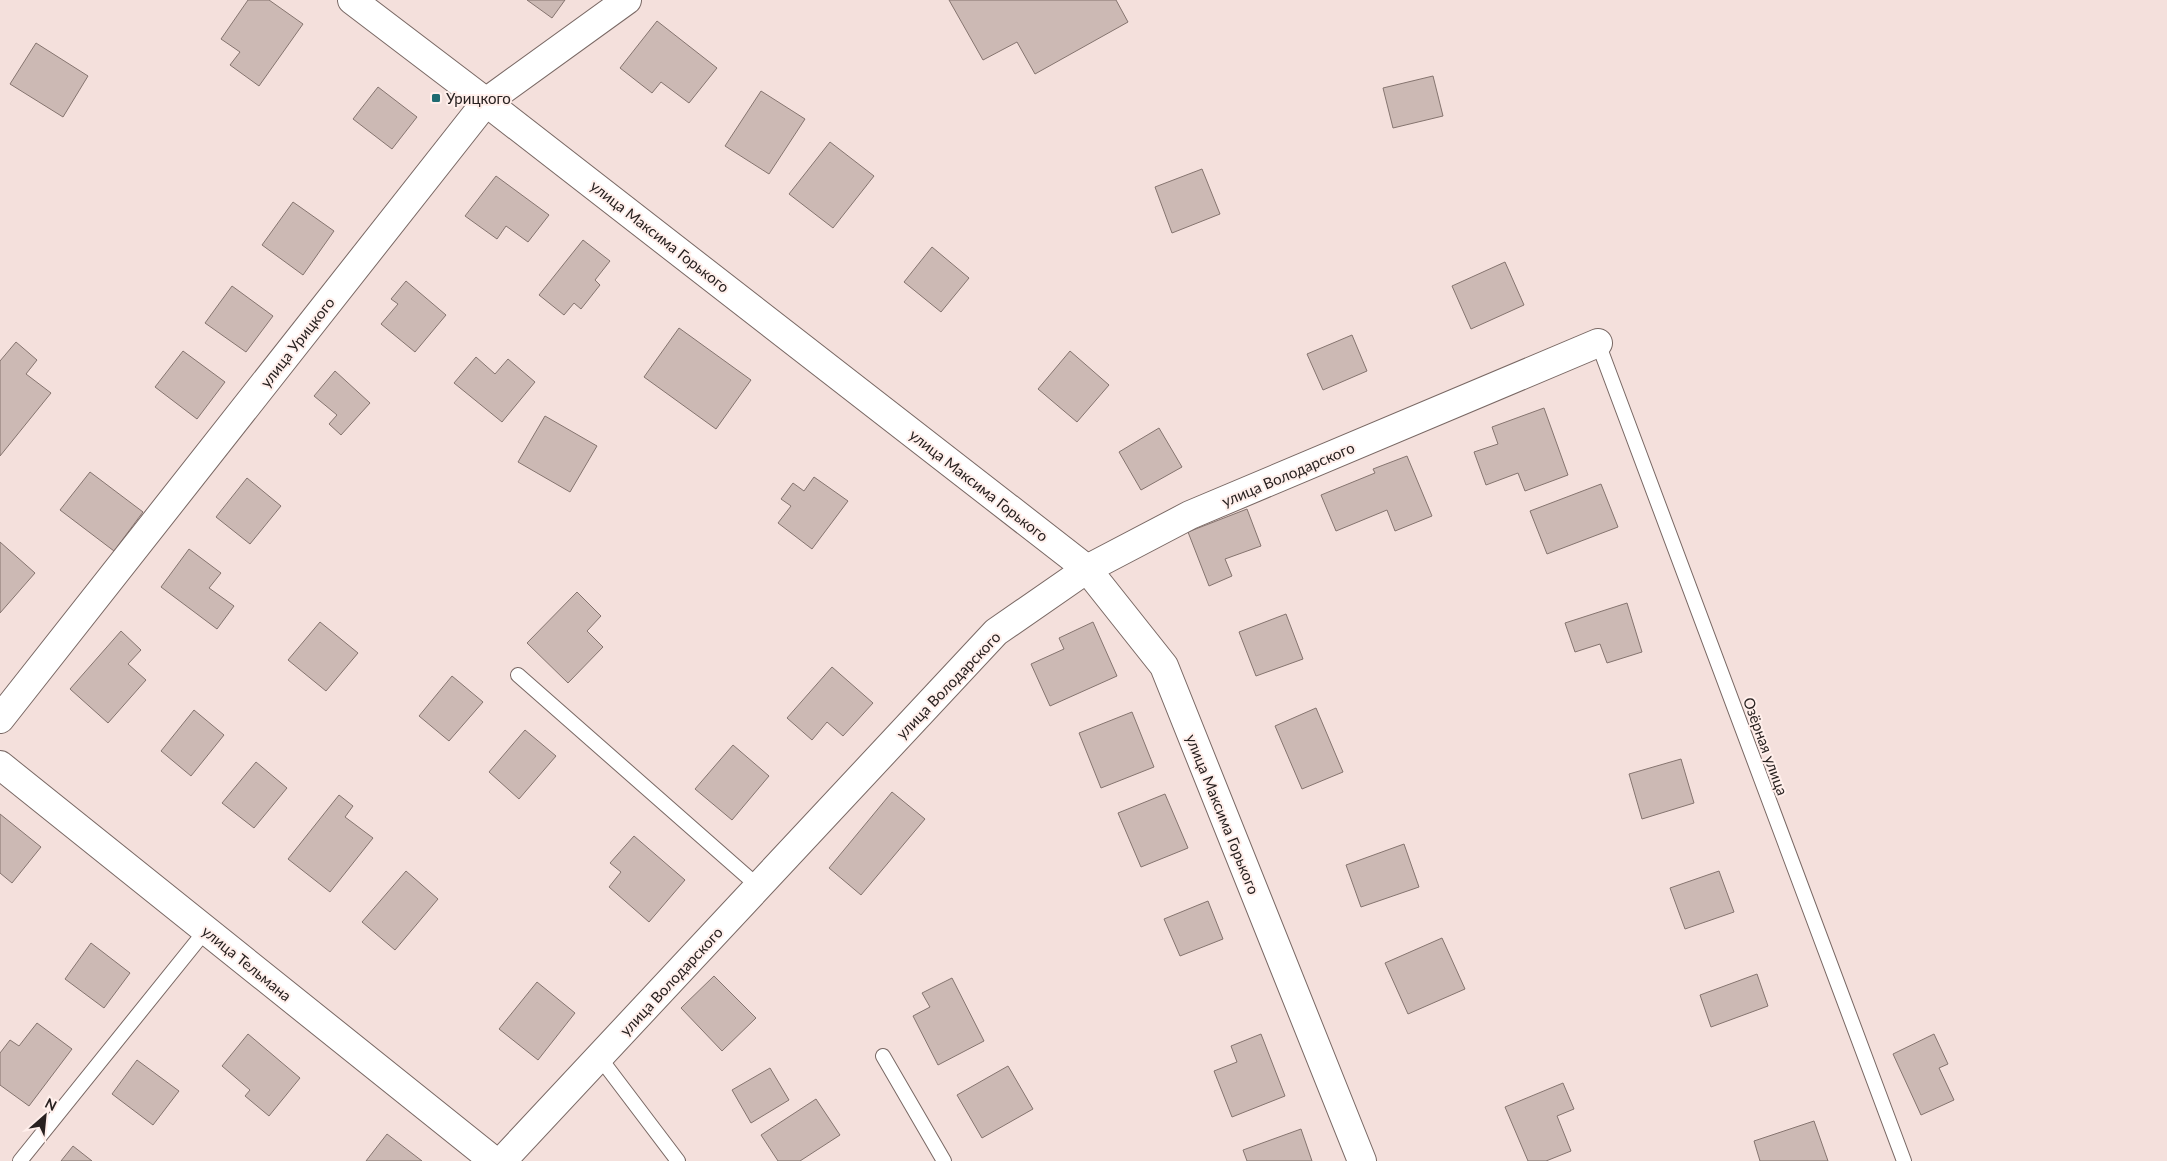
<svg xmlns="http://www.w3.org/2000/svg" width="2167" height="1161" font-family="Lato,sans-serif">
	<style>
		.building { fill: #ccb9b4; stroke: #85746f }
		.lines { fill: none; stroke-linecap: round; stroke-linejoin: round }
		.service-casing { stroke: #796864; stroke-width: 16 }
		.minor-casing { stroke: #796864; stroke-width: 30 }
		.service { stroke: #fff; stroke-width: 14 }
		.minor { stroke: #fff; stroke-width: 28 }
		.poi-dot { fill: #1f6b71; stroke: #ffefeb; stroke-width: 2 }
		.labels { text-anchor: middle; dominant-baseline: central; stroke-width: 4; stroke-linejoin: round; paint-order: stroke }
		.poi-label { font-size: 15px; fill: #282120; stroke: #ffefeb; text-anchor: start }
		.street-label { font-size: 15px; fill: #282120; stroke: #ffefeb }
	</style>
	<rect width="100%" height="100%" fill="#f4e0dc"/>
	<g class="building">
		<path d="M248 0H269L303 24 259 86 230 65 240 52 221 39Z"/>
		<path d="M527 0H565L552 18Z"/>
		<path d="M949 0H1116L1128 22 1035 74 1017 42 983 60Z"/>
		<path d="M657 21 717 68 689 103 661 82 652 93 620 68Z"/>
		<path d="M36 43 88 76 63 117 10 84Z"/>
		<path d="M1433 76 1443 116 1393 128 1383 88Z"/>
		<path d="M378 87 417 117 392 149 353 119Z"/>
		<path d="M761 91 805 119 769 174 725 146Z"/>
		<path d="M830 142 874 176 833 228 789 194Z"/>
		<path d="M1202 169 1220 214 1172 233 1155 187Z"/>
		<path d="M496 176 549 215 528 242 506 226 497 239 465 216Z"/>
		<path d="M293 202 334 231 303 275 262 245Z"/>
		<path d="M583 240 610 261 595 280 600 285 581 309 574 303 564 315 539 295Z"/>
		<path d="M932 247 969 278 941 312 904 282Z"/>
		<path d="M1505 262 1524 305 1471 329 1452 286Z"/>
		<path d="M406 281 446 315 415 352 381 324 398 304 391 299Z"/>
		<path d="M232 286 273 316 246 352 205 323Z"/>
		<path d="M679 328 751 380 716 429 644 377Z"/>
		<path d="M1352 335 1367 371 1323 390 1307 354Z"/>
		<path d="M16 342 37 360 26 374 51 393 0 456V361Z"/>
		<path d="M183 351 225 382 197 419 155 387Z"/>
		<path d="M1070 351 1109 385 1077 422 1038 389Z"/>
		<path d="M476 357 495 374 508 359 535 382 502 422 454 383Z"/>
		<path d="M335 371 370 403 341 435 329 424 337 415 314 396Z"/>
		<path d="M1544 408 1568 475 1525 491 1518 473 1486 485 1474 452 1498 444 1492 427Z"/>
		<path d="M545 416 597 446 570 492 518 462Z"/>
		<path d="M1159 428 1182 467 1141 490 1119 452Z"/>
		<path d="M1407 456 1432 516 1395 531 1387 510 1336 531 1321 495 1375 473 1373 469Z"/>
		<path d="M90 472 143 512 114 551 60 510Z"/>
		<path d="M814 477 848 501 812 549 778 523 791 506 781 499 793 483 804 491Z"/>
		<path d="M247 478 281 506 250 544 216 517Z"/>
		<path d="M1601 484 1618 527 1547 554 1530 511Z"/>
		<path d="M1247 509 1261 546 1225 559 1232 576 1209 586 1188 532Z"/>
		<path d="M0 542 35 573 0 613Z"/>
		<path d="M189 549 221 573 209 588 234 606 217 629 161 587Z"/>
		<path d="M577 592 601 616 587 631 603 647 568 683 527 643Z"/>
		<path d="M1627 603 1642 652 1607 663 1600 644 1575 652 1565 623Z"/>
		<path d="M1286 614 1303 659 1256 676 1239 632Z"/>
		<path d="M320 622 358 653 326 691 288 660Z"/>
		<path d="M1093 622 1117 676 1050 706 1031 664 1064 649 1059 638Z"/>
		<path d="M121 631 141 650 128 664 146 680 108 723 70 689Z"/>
		<path d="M832 667 873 703 843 736 827 722 812 740 787 718Z"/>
		<path d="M452 676 483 702 449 741 419 716Z"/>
		<path d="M1316 708 1343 772 1302 789 1275 726Z"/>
		<path d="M194 710 224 735 191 776 161 751Z"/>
		<path d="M1132 712 1154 767 1101 788 1079 733Z"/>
		<path d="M525 730 556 756 519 799 489 772Z"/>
		<path d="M733 745 769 776 732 820 695 789Z"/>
		<path d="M1681 759 1694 803 1642 819 1629 774Z"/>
		<path d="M256 762 287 788 254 828 222 803Z"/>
		<path d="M892 792 925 819 861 895 829 868Z"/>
		<path d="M1165 794 1188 848 1141 867 1118 813Z"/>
		<path d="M339 795 353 806 345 817 373 838 330 892 288 859Z"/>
		<path d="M0 814 41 847 12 883 0 873Z"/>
		<path d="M634 836 685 880 649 922 609 887 621 872 610 863Z"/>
		<path d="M1404 844 1419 887 1361 907 1346 865Z"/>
		<path d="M406 871 438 899 395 950 362 922Z"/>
		<path d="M1719 871 1734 912 1685 929 1670 888Z"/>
		<path d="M1208 901 1223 939 1180 956 1164 919Z"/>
		<path d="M1442 938 1465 989 1408 1014 1385 963Z"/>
		<path d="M91 943 130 973 104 1008 65 979Z"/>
		<path d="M1757 974 1768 1006 1711 1027 1700 995Z"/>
		<path d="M714 976 756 1018 722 1051 681 1008Z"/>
		<path d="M952 978 984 1041 938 1065 913 1016 930 1007 922 993Z"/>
		<path d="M537 982 575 1013 538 1060 499 1029Z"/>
		<path d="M37 1023 72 1049 29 1106 0 1085V1053L10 1040 19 1046Z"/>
		<path d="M248 1034 300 1078 269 1116 245 1096 250 1090 222 1066Z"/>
		<path d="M1261 1034 1285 1096 1232 1117 1214 1071 1237 1062 1231 1046Z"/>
		<path d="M1934 1034 1948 1064 1939 1068 1954 1100 1921 1115 1893 1054Z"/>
		<path d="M137 1060 179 1091 153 1125 112 1094Z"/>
		<path d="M1008 1066 1033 1109 982 1138 957 1095Z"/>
		<path d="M770 1068 789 1100 751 1123 732 1090Z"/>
		<path d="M1563 1083 1574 1109 1557 1116 1571 1151 1546 1161H1528L1505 1107Z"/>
		<path d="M816 1099 840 1135 800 1161H778L761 1135Z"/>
		<path d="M1814 1121 1828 1161H1760L1754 1141Z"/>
		<path d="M1301 1129 1312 1161H1247L1243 1150Z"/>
		<path d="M387 1134 422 1161H366Z"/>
		<path d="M73 1146 92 1161H61Z"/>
	</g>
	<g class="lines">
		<g class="service-casing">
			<g id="service">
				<path d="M1598 343 1904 1161"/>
				<path d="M518 675 759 887"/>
				<path d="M883 1056 944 1161"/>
				<path d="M600 1058 678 1161"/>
				<path d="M20 1161 206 930"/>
			</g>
		</g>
		<g class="minor-casing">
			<g id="minor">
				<path d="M352 0 486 102 1087 569 1164 666 1362 1161"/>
				<path d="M0 719 486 102 627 0"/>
				<path d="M0 765 494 1161"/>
				<path d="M502 1161 996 632 1087 569 1190 515 1598 343"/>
			</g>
		</g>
		<use href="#service" class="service"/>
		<use href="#minor" class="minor"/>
	</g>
	<rect class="poi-dot" x="431" y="93" width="10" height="10" rx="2.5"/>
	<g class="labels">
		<g class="poi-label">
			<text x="446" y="98">Урицкого</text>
		</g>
		<g class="street-label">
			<text transform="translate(660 236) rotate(38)">улица Максима Горького</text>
			<text transform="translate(297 342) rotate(-52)">улица Урицкого</text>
			<text transform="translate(1288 474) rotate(-23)">улица Володарского</text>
			<text transform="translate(979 485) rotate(38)">улица Максима Горького</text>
			<text transform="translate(948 685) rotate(-46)">улица Володарского</text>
			<text transform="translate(1766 746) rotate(70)">Озёрная улица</text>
			<text transform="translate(1223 814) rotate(68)">улица Максима Горького</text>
			<text transform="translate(247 963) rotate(39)">улица Тельмана</text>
			<text transform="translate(671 981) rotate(-47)">улица Володарского</text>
		</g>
	</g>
	<g transform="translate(45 1116) rotate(27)" stroke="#ffefeb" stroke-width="4" paint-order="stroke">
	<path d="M0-4L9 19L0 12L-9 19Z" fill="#282120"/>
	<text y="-8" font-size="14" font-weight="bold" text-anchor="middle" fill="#282120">N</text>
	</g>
</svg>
